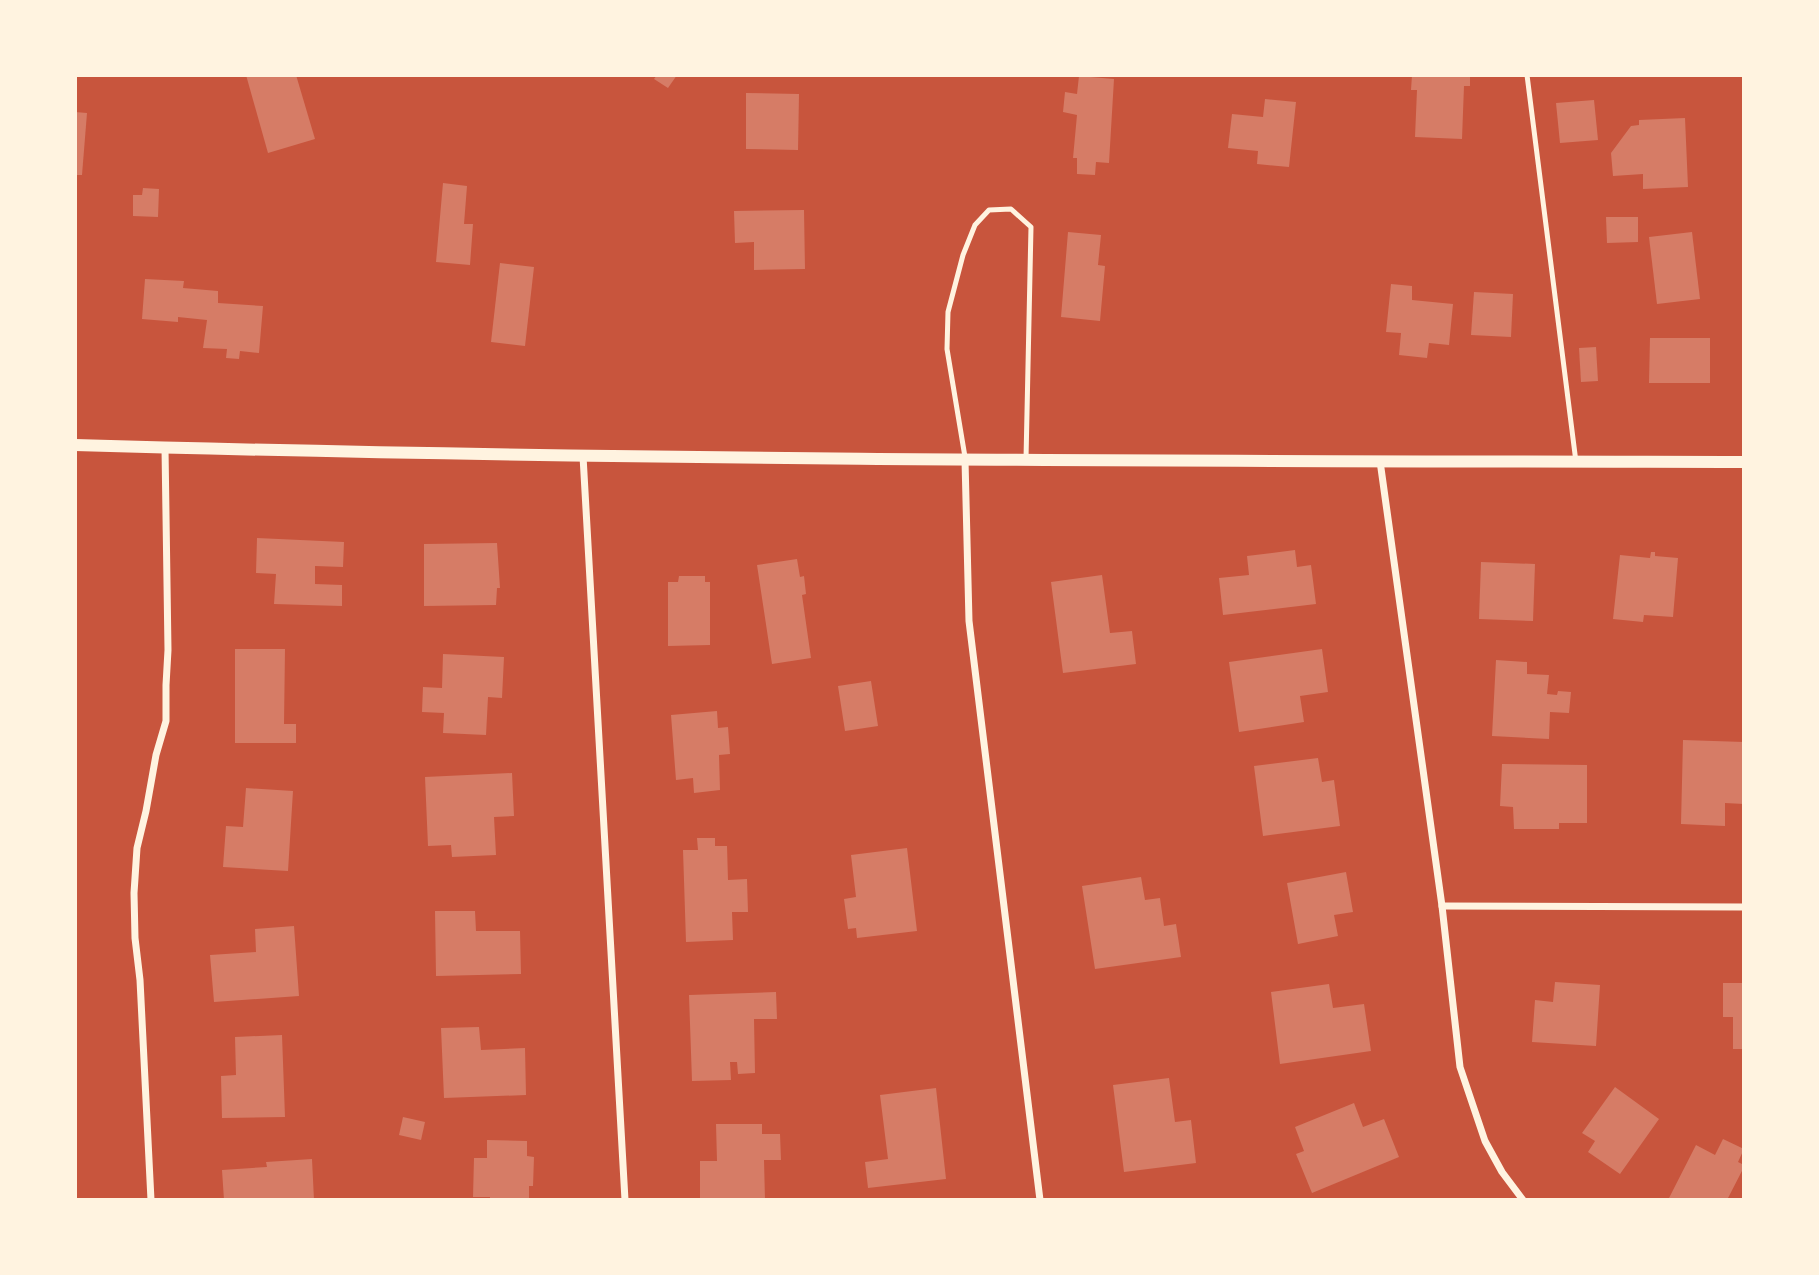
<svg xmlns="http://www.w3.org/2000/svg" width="1819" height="1275" font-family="Roboto,sans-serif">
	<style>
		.building { fill: #d67c66 }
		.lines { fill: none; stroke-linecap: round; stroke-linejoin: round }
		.service { stroke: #fff3e0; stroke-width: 5 }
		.minor { stroke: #fff3e0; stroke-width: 7 }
		.tertiary { stroke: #fff3e0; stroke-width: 12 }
	</style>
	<rect width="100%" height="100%" fill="#c8553d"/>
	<g class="building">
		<path d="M246 75H296L315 139 268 153Z"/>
		<path d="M657 75H677L668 88 654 79Z"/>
		<path d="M1412 75H1470V86H1464L1462 139 1415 137 1417 90H1411Z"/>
		<path d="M1079 76 1114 79 1109 163 1096 162 1095 175 1077 174V158H1073L1077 115 1063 112 1065 92 1077 94Z"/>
		<path d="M746 93 799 94 798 150 746 149Z"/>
		<path d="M1265 99 1296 102 1289 167 1257 164 1258 151 1228 148 1232 114 1263 117Z"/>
		<path d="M1594 100 1598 140 1560 143 1556 103Z"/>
		<path d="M75 112 87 113 82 175H75Z"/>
		<path d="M1685 118 1688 187 1643 189V174L1613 176 1611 153 1631 126 1639 125V120Z"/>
		<path d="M443 183 467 186 464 224H473L470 265 436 262Z"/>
		<path d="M143 188 159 189 158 217 133 216V195H142Z"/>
		<path d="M804 210 805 269 754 270V242L735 243 734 211Z"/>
		<path d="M1606 217H1638V242L1607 243Z"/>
		<path d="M1068 232 1101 235 1098 265 1105 266 1100 321 1061 317Z"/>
		<path d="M1692 232 1700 299 1657 304 1649 237Z"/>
		<path d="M500 263 534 267 525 346 491 342Z"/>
		<path d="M145 279 184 281 183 288 218 291V303L263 306 259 353 240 351 239 359 226 358 227 349 203 348 207 320 178 317V322L142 319Z"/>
		<path d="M1391 284 1412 286V300L1453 304 1449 345 1429 343 1427 358 1399 355 1401 333 1386 332Z"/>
		<path d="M1474 292 1513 294 1511 337 1471 335Z"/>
		<path d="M1650 338H1710V383H1649Z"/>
		<path d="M1596 347 1598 381 1581 382 1579 348Z"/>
		<path d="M257 538 344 542 343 567 315 566V584L342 585V606L274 604 276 574 256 573Z"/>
		<path d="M497 543 500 588H497L496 605 424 606V544Z"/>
		<path d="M1295 550 1297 567 1311 565 1316 604 1223 615 1219 578 1249 575 1247 556Z"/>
		<path d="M1651 552H1655V556L1678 558 1673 617 1644 615 1643 622 1613 619 1620 555 1650 558Z"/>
		<path d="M797 559 800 577 804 576 806 594 802 595 811 658 772 664 757 565Z"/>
		<path d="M1481 562 1535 564 1533 621 1479 619Z"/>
		<path d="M1102 575 1110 633 1132 631 1136 664 1063 673 1051 582Z"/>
		<path d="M679 576H705V582H710V645L668 646V582H678Z"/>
		<path d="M235 649H285L284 724H296V743H235Z"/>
		<path d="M1322 649 1328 692 1300 696 1304 722 1239 732 1229 662Z"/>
		<path d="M443 654 504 657 502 698 488 697 486 735 443 733 444 713 422 712 423 687 442 688Z"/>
		<path d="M1496 660 1527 662V674L1549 675 1547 694 1557 695 1558 691 1571 692 1569 713 1550 712 1549 739 1492 736Z"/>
		<path d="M871 681 878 726 845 731 838 686Z"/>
		<path d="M717 711 718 728 728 727 730 754 719 755 720 790 694 793 693 778 676 780 671 715Z"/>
		<path d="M1683 740 1744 742V804L1725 803V826L1681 824Z"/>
		<path d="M1318 758 1322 782 1334 780 1340 826 1263 836 1254 766Z"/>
		<path d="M1502 764 1587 765V823H1559V829H1514L1513 807 1500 806Z"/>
		<path d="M512 773 514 816 494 817 496 855 452 857 451 845 428 846 425 777Z"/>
		<path d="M246 788 293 791 288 871 223 867 226 826 243 827Z"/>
		<path d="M697 838H715V846H727L728 880 747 879 748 912H732L733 940 686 942 683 850H698Z"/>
		<path d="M907 848 917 931 857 938 856 928 848 929 844 899 856 897 851 855Z"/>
		<path d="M1346 872 1353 912 1334 915 1338 936 1298 944 1287 883Z"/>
		<path d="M1141 877 1145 900 1160 898 1164 926 1176 924 1181 957 1095 969 1082 886Z"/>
		<path d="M435 911H475L476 931H520L521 974 436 976Z"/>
		<path d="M294 926 299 996 214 1002 210 955 256 952 255 929Z"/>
		<path d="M1555 982 1600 985 1596 1046 1532 1042 1535 1000 1553 1002Z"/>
		<path d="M1723 983H1744V1049H1733V1017H1723Z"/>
		<path d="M1329 984 1333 1008 1364 1004 1371 1051 1280 1064 1271 992Z"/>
		<path d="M776 992 777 1019H754L755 1073 738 1074 737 1062H730L731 1080 692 1081 689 995Z"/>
		<path d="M479 1027 481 1050 525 1048 526 1095 444 1098 441 1028Z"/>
		<path d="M282 1035 285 1117 222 1118 221 1076 236 1075 235 1037Z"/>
		<path d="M1169 1078 1175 1122 1191 1120 1196 1163 1124 1172 1113 1085Z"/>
		<path d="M1615 1087 1659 1119 1620 1174 1588 1152 1595 1141 1582 1133Z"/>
		<path d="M936 1088 946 1179 868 1188 865 1162 888 1159 880 1095Z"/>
		<path d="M1354 1103 1363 1127 1384 1119 1399 1157 1312 1193 1296 1154 1304 1151 1295 1127Z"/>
		<path d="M403 1117 425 1122 421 1140 399 1135Z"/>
		<path d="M716 1124H762V1134H780L781 1160H764L765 1200H700V1161H717Z"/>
		<path d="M1723 1139 1744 1149 1738 1162 1744 1165V1167L1727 1200H1668L1696 1145 1715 1155Z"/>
		<path d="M487 1140 527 1141V1156L534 1157 533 1186H529V1200H490V1197H473L474 1158H487Z"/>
		<path d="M312 1159 314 1200H224L222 1170 267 1167 266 1162Z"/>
	</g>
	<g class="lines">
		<g class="service">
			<path d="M1527 75 1576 462"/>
			<path d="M965 457 947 349 948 312 963 255 975 225 989 210 1011 209 1031 227 1026 459"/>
		</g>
		<g class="minor">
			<path d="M583 456 625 1200"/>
			<path d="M965 460 969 621 1040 1200"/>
			<path d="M1380 461 1442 906 1460 1067 1485 1141 1502 1172 1523 1200"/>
			<path d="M1442 906 1744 907"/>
			<path d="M151 1200 140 980 135 938 134 893 137 848 146 811 156 755 166 721V685L168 650 165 448"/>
		</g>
		<path class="tertiary" d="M75 445C631 461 1188 461 1744 462"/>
	</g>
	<rect width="1819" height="1275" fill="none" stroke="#fff3e0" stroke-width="154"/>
</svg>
